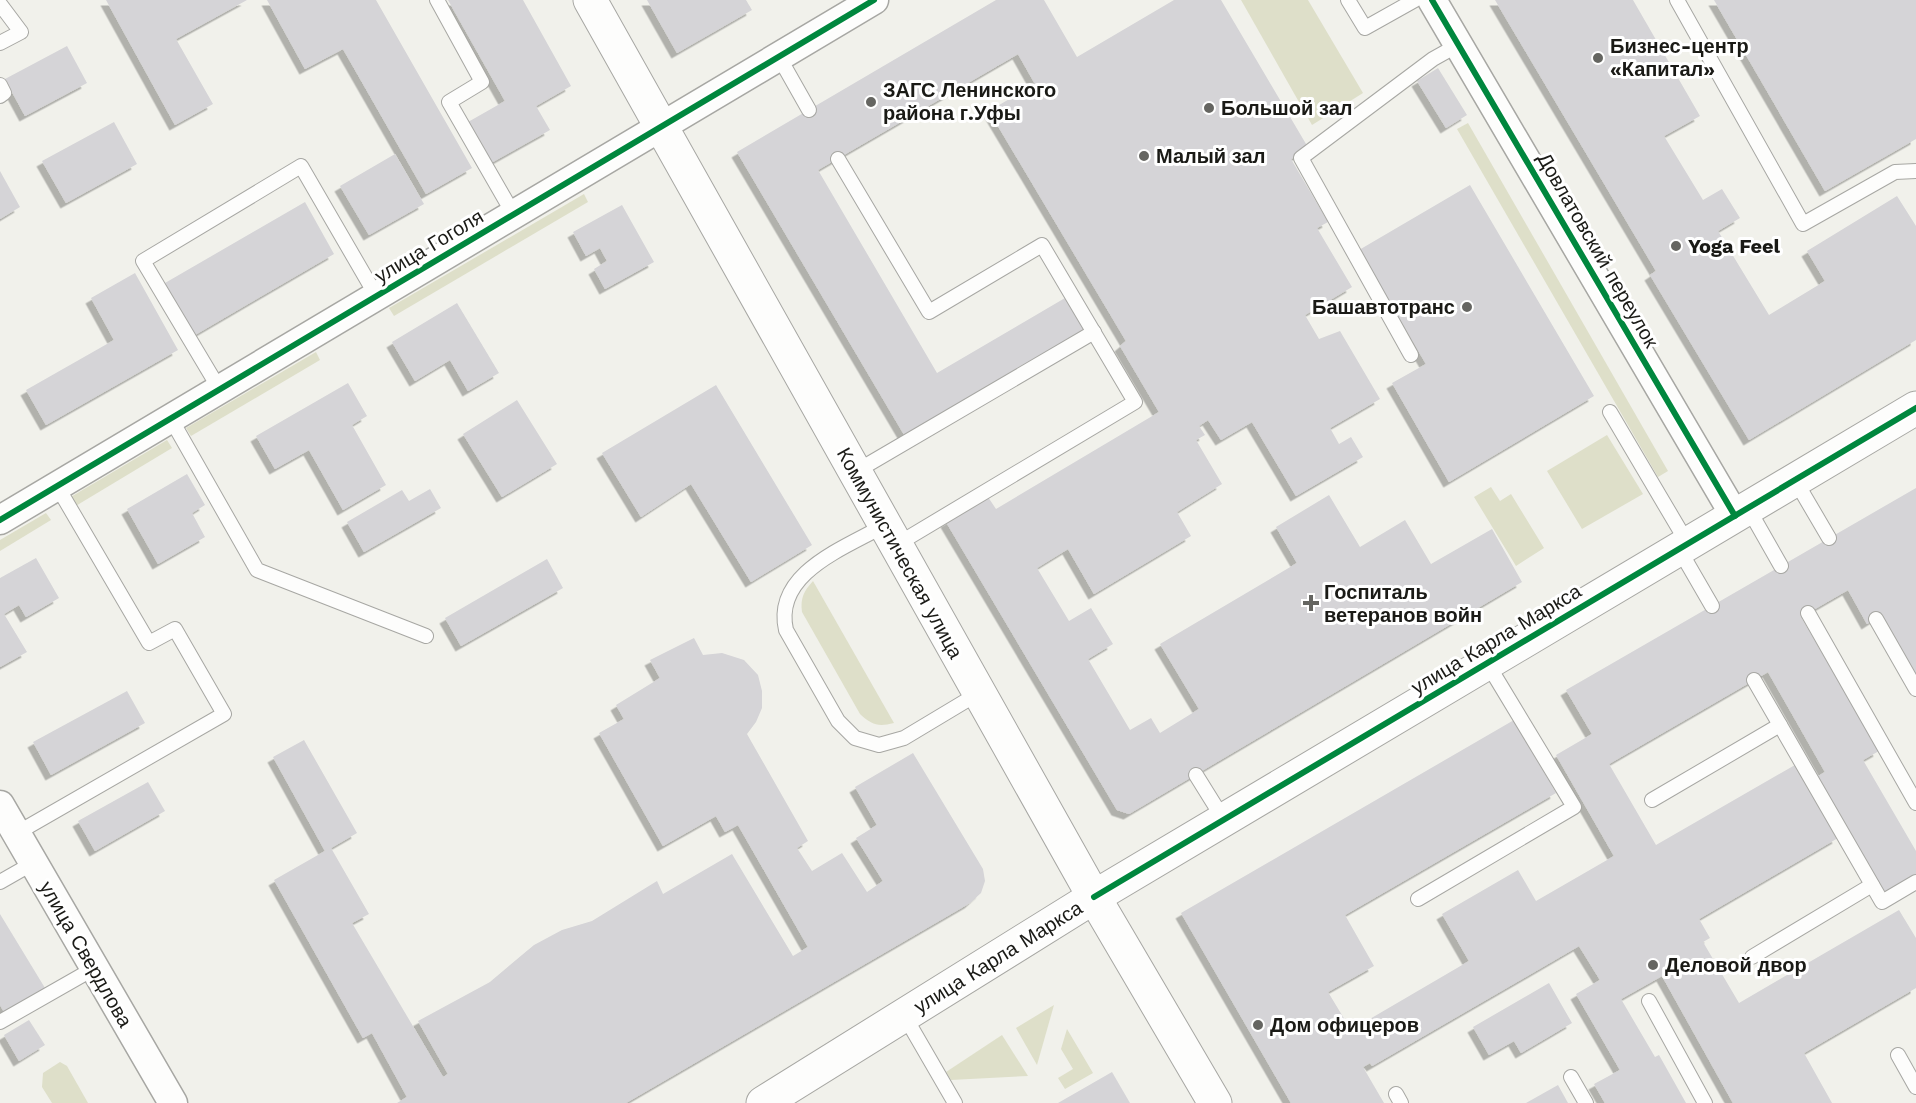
<svg xmlns="http://www.w3.org/2000/svg" width="1916" height="1103" font-family="'Work Sans',sans-serif">
  <style>
    .green { fill: #dedfc9 }
    .building { fill: #d5d4d7; filter: url(#shadow) }
    .lines { fill: none; stroke-linecap: round; stroke-linejoin: round }
    .service-casing { stroke: #a7a7a3; stroke-width: 16 }
    .minor-casing { stroke: #a7a7a3; stroke-width: 31 }
    .tertiary-casing { stroke: #a7a7a3; stroke-width: 35 }
    .secondary-casing { stroke: #a7a7a3; stroke-width: 35 }
    .service { stroke: #fdfdfc; stroke-width: 14 }
    .minor { stroke: #fdfdfc; stroke-width: 28 }
    .tertiary { stroke: #fdfdfc; stroke-width: 33 }
    .secondary { stroke: #fdfdfc; stroke-width: 33 }
    .cycleway-casing { stroke: #fff; stroke-width: 10 }
    .cycleway { stroke: #00873e; stroke-width: 6 }
    .poi-dot { fill: #656561; stroke: #fff; stroke-width: 2 }
    .labels { text-anchor: middle; stroke-width: 6; stroke-linejoin: round; paint-order: stroke }
    .poi-label { font-size: 20px; font-weight: bold; fill: #1a1a16; stroke: #fff; text-anchor: start }
    .street-label { font-size: 20px; fill: #1a1a16; stroke: #fff }
  </style>
  <defs>
    <filter id="shadow"><feDropShadow dx="-5.5" dy="5.5" stdDeviation="0" flood-color="#0004"/></filter>
  </defs>
  <rect width="100%" height="100%" fill="#f1f1eb"/>
  <g class="green">
    <path d="M1241,0H1308L1363,93L1312,125Z"/>
    <path d="M1468,123L1668,471L1658,477L1457,129Z"/>
    <path d="M584,194L588,202L394,316L389,308Z"/>
    <path d="M316,352L320,360L191,436L186,428Z"/>
    <path d="M1607,435L1643,494L1582,529L1547,471Z"/>
    <path d="M167,440L172,448L74,507L69,498Z"/>
    <path d="M1491,487L1500,501L1511,494L1544,548L1516,566L1474,497Z"/>
    <path d="M46,513L51,520L0,551V540Z"/>
    <path d="M813,581L894,723C878,727 872,725 860,714L802,612C800,598 804,591 813,581Z"/>
    <path d="M1054,1005L1037,1065L1016,1028Z"/>
    <path d="M1067,1029L1093,1073L1065,1089L1058,1078L1073,1069L1061,1049Z"/>
    <path d="M1002,1035L1028,1076L951,1080L946,1072Z"/>
    <path d="M60,1062L67,1066L88,1103H52L42,1087L43,1073Z"/>
  </g>
  <g class="building">
    <path d="M106,0H247L176,39L213,104L175,125Z"/>
    <path d="M267,0H376L472,168L426,194L343,49L305,69Z"/>
    <path d="M448,0H523L571,86L536,106L550,130L491,163L468,122L505,101Z"/>
    <path d="M647,0H746L752,10L677,53Z"/>
    <path d="M996,0H1044L1077,57L1174,0H1221L1309,149L1291,159L1328,222L1317,228L1352,287L1305,315L1319,339L1340,331L1380,399L1330,428L1339,444L1351,437L1363,457L1296,496L1252,422L1221,440L1208,420L1199,426L1205,435L1196,440L1222,484L1177,512L1191,536L1094,594L1068,549L1037,568L1069,621L1091,608L1113,644L1088,659L1130,730L1151,718L1160,733L1199,709L1160,644L1297,563L1276,527L1329,495L1360,547L1405,520L1431,564L1492,529L1522,582L1129,814L1117,810L946,522L988,497L996,509L1159,412L1120,346L1126,341L989,111L1035,84L1018,54L818,170L937,373L1065,298L1086,332L906,438L737,152Z"/>
    <path d="M1495,0H1633L1700,116L1664,136L1703,200L1722,189L1740,218L1718,231L1769,315L1825,281L1807,251L1897,196L1916,226V340L1749,440L1650,275L1656,271Z"/>
    <path d="M1714,0H1916V139L1825,191Z"/>
    <path d="M67,46L87,83L25,116L5,79Z"/>
    <path d="M1438,68L1467,115L1446,128L1417,81Z"/>
    <path d="M114,122L137,164L66,203L42,161Z"/>
    <path d="M395,154L424,204L369,235L340,186Z"/>
    <path d="M0,171L20,207L0,219Z"/>
    <path d="M1470,185L1594,396L1449,482L1392,383L1426,364L1359,250Z"/>
    <path d="M305,202L334,254L195,335L165,283Z"/>
    <path d="M622,205L654,262L605,289L594,269L607,261L600,248L586,256L573,232Z"/>
    <path d="M135,273L178,350L46,425L26,390L114,340L91,298Z"/>
    <path d="M457,303L499,373L468,391L450,360L415,381L392,342Z"/>
    <path d="M348,383L367,416L352,425L386,485L343,510L309,450L275,469L256,436Z"/>
    <path d="M716,385L812,545L751,582L691,484L641,517L602,453Z"/>
    <path d="M517,400L557,464L502,497L463,434Z"/>
    <path d="M187,474L205,505L192,513L205,537L158,564L127,509Z"/>
    <path d="M1916,488V675L1881,615L1867,624L1848,590L1801,617L1879,751L1863,760L1916,851V874L1882,893L1815,778L1825,772L1768,672L1609,764L1656,845L1795,765L1838,838L1699,919L1710,938L1703,942L1739,1003L1899,910L1916,938V988L1804,1053L1832,1103H1733L1662,976L1621,999L1655,1057L1659,1055L1686,1103H1605L1594,1084L1620,1070L1576,994L1600,980L1579,946L1372,1066L1370,1063L1363,1067L1384,1103H1291L1181,913L1514,720L1556,793L1345,915L1374,966L1328,992L1351,1030L1469,961L1442,914L1518,870L1536,901L1614,856L1556,755L1592,734L1566,690Z"/>
    <path d="M430,489L441,508L364,552L347,522L402,490L409,501Z"/>
    <path d="M36,558L59,598L26,617L19,605L4,614L27,652L0,667V578Z"/>
    <path d="M547,559L563,588L461,646L445,618Z"/>
    <path d="M694,638L703,655L722,653L744,660L758,675L762,691V708L756,722L747,734L808,841L797,848L812,871L842,853L867,892L883,881L856,838L877,825L855,787L913,753L983,869L985,881L981,893L970,903L626,1103H397L407,1097L372,1033L363,1038L274,880L325,851L273,757L304,740L357,833L331,848L369,914L352,923L443,1077L448,1074L418,1021L490,982L534,945L562,930L592,921L657,881L663,894L732,854L793,956L808,947L738,825L725,832L716,816L663,846L599,733L624,719L616,705L660,678L650,660Z"/>
    <path d="M127,691L145,723L51,775L33,742Z"/>
    <path d="M148,782L165,811L95,851L78,821Z"/>
    <path d="M0,914L45,988L4,1012L0,1005Z"/>
    <path d="M1549,983L1572,1023L1521,1053L1514,1041L1489,1055L1473,1027Z"/>
    <path d="M29,1020L45,1045L19,1061L4,1035Z"/>
    <path d="M1112,1072L1130,1103H1058Z"/>
    <path d="M1558,1085L1568,1103H1526Z"/>
  </g>
  <g class="lines">
    <defs>
      <g id="service">
        <path d="M437,0L482,82L449,102L514,215"/>
        <path d="M1348,0L1365,28L1415,0"/>
        <path d="M1677,0L1803,224L1895,172L1916,171"/>
        <path d="M0,4L21,32L0,43"/>
        <path d="M779,57L809,110"/>
        <path d="M0,85L4,93L0,96"/>
        <path d="M838,159L929,312L1042,245L1135,402L896,545"/>
        <path d="M1411,355L1301,158L1433,59L1458,45"/>
        <path d="M220,390L143,261L301,166L377,297"/>
        <path d="M1610,412L1688,544"/>
        <path d="M171,419L257,570L426,636"/>
        <path d="M855,472L1094,332"/>
        <path d="M1795,480L1829,538"/>
        <path d="M1748,508L1781,566"/>
        <path d="M885,525C845,548 773,573 786,630L838,721L855,738L879,745L904,738L979,693"/>
        <path d="M1679,549L1712,606"/>
        <path d="M1808,613L1916,803"/>
        <path d="M1876,619L1916,689"/>
        <path d="M1754,680L1882,902L1916,882"/>
        <path d="M1196,775L1224,820"/>
        <path d="M1652,800L1780,725"/>
        <path d="M17,833L224,714L175,629L149,643L57,486"/>
        <path d="M0,882L35,862"/>
        <path d="M1418,899L1574,807L1487,663"/>
        <path d="M1752,957L1872,885"/>
        <path d="M1649,1001L1705,1103"/>
        <path d="M904,1015L955,1103"/>
        <path d="M0,1022L93,969"/>
        <path d="M1898,1055L1916,1087"/>
        <path d="M1571,1077L1586,1103"/>
        <path d="M1396,1094L1401,1103"/>
      </g>
      <g id="minor">
        <path d="M1432,0L1735,516"/>
        <path d="M0,520L874,0"/>
        <path d="M0,805L173,1103"/>
      </g>
      <path id="tertiary" d="M1094,897L1916,408"/>
      <g id="secondary">
        <path d="M590,0L1094,897L1215,1103"/>
        <path d="M763,1103L1094,897"/>
      </g>
    </defs>
    <use href="#service" class="service-casing"/>
    <use href="#minor" class="minor-casing"/>
    <use href="#tertiary" class="tertiary-casing"/>
    <use href="#secondary" class="secondary-casing"/>
    <use href="#service" class="service"/>
    <use href="#minor" class="minor"/>
    <use href="#tertiary" class="tertiary"/>
    <use href="#secondary" class="secondary"/>
    <defs>
      <g id="cycleway">
        <path d="M1432,0L1735,516"/>
        <path d="M0,520L874,0"/>
        <path d="M1094,897L1916,408"/>
      </g>
    </defs>
    <use href="#cycleway" class="cycleway-casing"/>
    <use href="#cycleway" class="cycleway"/>
  </g>
  <g class="poi-dot">
    <circle cx="1598" cy="58" r="6"/>
    <circle cx="871" cy="102" r="6"/>
    <circle cx="1209" cy="108" r="6"/>
    <circle cx="1144" cy="156" r="6"/>
    <circle cx="1676" cy="246" r="6"/>
    <circle cx="1467" cy="307" r="6"/>
    <path d="M1308 594h6v6h6v6h-6v6h-6v-6h-6v-6h6z"/>
    <circle cx="1653" cy="965" r="6"/>
    <circle cx="1258" cy="1025" r="6"/>
  </g>
  <g class="labels">
    <g class="poi-label">
      <text x="1610" y="53">Бизнес-центр<tspan x="1610" dy="23">«Капитал»</tspan></text>
      <text x="883" y="97">ЗАГС Ленинского<tspan x="883" dy="23">района г.Уфы</tspan></text>
      <text x="1221" y="115">Большой зал</text>
      <text x="1156" y="163">Малый зал</text>
      <text x="1688" y="253">Yoga Feel</text>
      <text x="1455" y="314" text-anchor="end">Башавтотранс</text>
      <text x="1324" y="599">Госпиталь<tspan x="1324" dy="23">ветеранов войн</tspan></text>
      <text x="1665" y="972">Деловой двор</text>
      <text x="1270" y="1032">Дом офицеров</text>
    </g>
    <g class="street-label">
      <text transform="translate(429 246) rotate(-31)" y="7">улица Гоголя</text>
      <text transform="translate(1598 250) rotate(60)" y="7">Довлатовский переулок</text>
      <text transform="translate(900 553) rotate(61)" y="7">Коммунистическая улица</text>
      <text transform="translate(1496 639) rotate(-31)" y="7">улица Карла Маркса</text>
      <text transform="translate(86 954) rotate(60)" y="7">улица Свердлова</text>
      <text transform="translate(998 957) rotate(-32)" y="7">улица Карла Маркса</text>
    </g>
  </g>
</svg>
